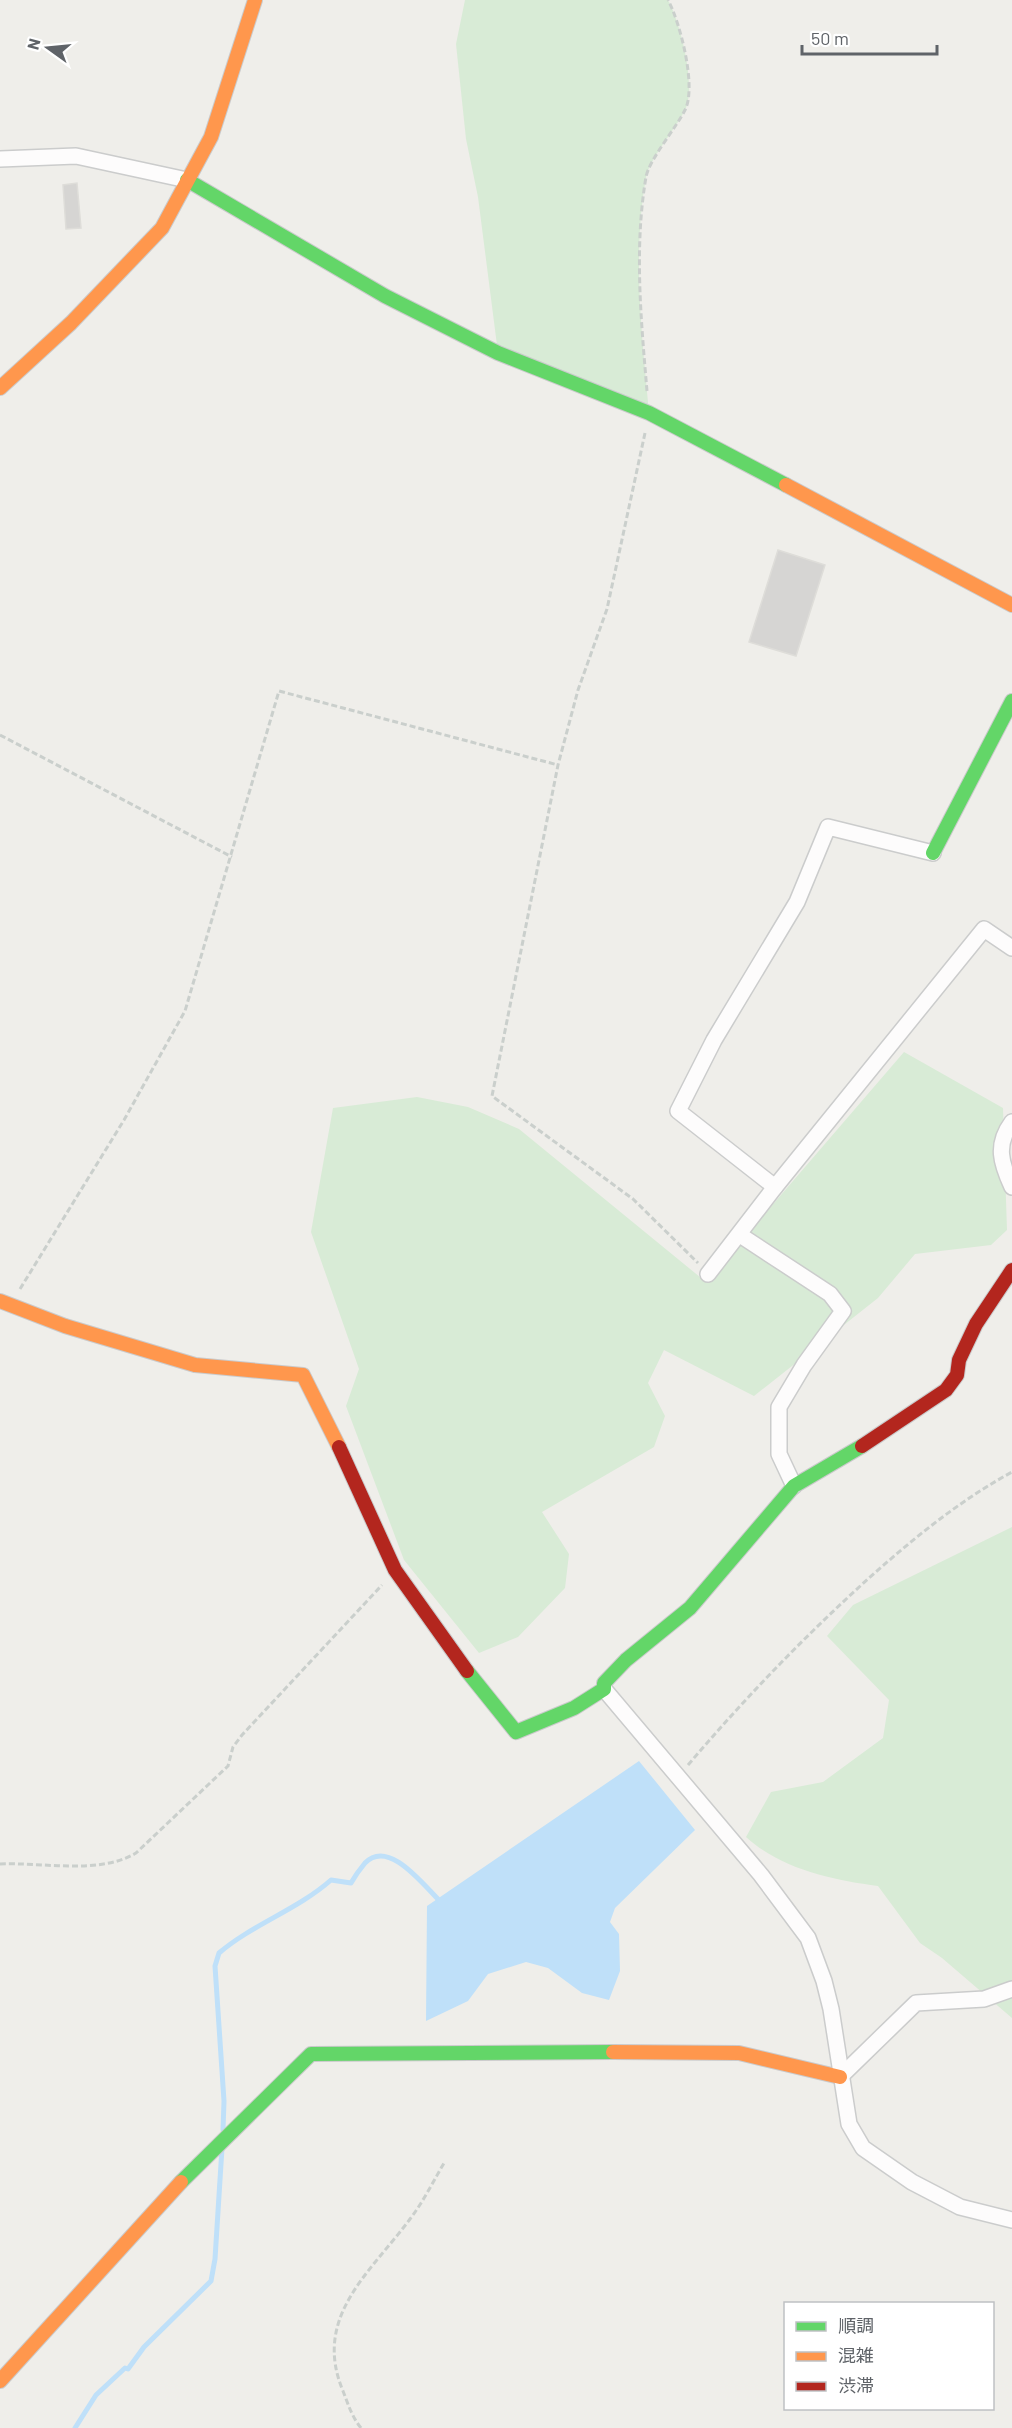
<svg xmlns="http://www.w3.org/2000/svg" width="1012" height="2428" font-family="Barlow,'Noto Sans JP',sans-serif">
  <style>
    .green { fill: #d8ebd6 }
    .water { fill: #bfe0f9 }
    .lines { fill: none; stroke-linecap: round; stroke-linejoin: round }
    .stream { stroke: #bfe0f9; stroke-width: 5 }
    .building { fill: #d6d5d3; stroke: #deddd9; stroke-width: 1.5 }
    .street-casing { stroke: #cbcccc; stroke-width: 18 }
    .fast-casing { stroke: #cacacb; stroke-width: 16 }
    .slow-casing { stroke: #cacacb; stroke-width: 16 }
    .jam-casing { stroke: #cacacb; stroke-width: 16 }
    .path { stroke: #cacfcc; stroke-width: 3; stroke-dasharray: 6 3; stroke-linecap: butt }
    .street { stroke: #fdfcfc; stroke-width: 15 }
    .fast { stroke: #63d668; stroke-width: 14 }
    .slow { stroke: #ff974d; stroke-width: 14 }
    .jam { stroke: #b3261e; stroke-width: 14 }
  </style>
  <rect width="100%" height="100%" fill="#efeeea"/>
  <g class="green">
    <path d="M465,0H668C680,22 697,87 685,110C676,128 649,160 646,177C632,255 642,335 649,413L498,353L478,197L466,139L456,44Z"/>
    <path d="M904,1052L1003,1108L1007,1230L991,1245L915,1254L878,1298L754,1396L664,1350L648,1383L665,1416L654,1447L542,1512L569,1554L565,1588L518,1637L479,1653L404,1560L346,1406L359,1369L311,1232L333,1108L417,1097L468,1107L519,1129L706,1282Z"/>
    <path d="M1012,1527V2018L942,1958L920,1943L878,1886C832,1880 781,1869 746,1837L771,1792L823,1782L883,1738L889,1700L827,1636L853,1605Z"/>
  </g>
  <path class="water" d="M639,1761L695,1830L615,1908L610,1922L619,1934L620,1971L609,2000L582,1993L548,1968L526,1962L488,1974L468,2001L426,2021L427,1906Z"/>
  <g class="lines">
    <g class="stream">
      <path d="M223,2130L224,2101L215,1966L219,1953C253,1924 297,1910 331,1880L351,1883C355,1876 360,1869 365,1863C389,1838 424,1886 441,1902"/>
      <path d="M75,2428L96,2395L125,2368L128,2369L144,2347L211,2281L215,2259L222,2148"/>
    </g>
  </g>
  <g class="building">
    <path d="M77,183L81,228L66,229L63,185Z"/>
    <path d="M778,550L825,565L796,656L749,642Z"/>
  </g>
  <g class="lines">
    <defs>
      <g id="street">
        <path d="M0,159L76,156L187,180"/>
        <path d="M1012,1122C995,1145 1001,1163 1012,1187"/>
        <path d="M775,1187L678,1111L714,1040L797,902L828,827L933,853"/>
        <path d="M740,1235L830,1294L843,1311L804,1365L779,1407V1454L794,1486"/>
        <path d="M708,1274L775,1187L984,929L1012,948"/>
        <path d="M604,1689L761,1875L808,1938L824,1981L831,2009L849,2124L863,2148L912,2182L960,2207L1012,2220"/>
        <path d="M840,2077L916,2003L984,1999L1012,1989"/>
      </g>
      <g id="fast">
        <path d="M187,180L385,296L498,353L649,413L786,485"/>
        <path d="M933,853L1012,701"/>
        <path d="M467,1671L516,1732L574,1708L604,1689V1683L626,1660L690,1608L794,1486L862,1446"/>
        <path d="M181,2182L311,2054L613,2052"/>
      </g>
      <g id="slow">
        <path d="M0,388L71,323L162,228L211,137L255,0"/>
        <path d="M786,485L1012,605"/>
        <path d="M0,1301L65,1326L195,1365L303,1375L339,1447"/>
        <path d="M613,2052L739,2053L840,2077"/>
        <path d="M0,2381L181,2182"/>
      </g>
      <g id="jam">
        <path d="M862,1446L946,1390L957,1375L959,1360L976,1324L1012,1270"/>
        <path d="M339,1447L395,1570L467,1671"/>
      </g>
    </defs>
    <use href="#street" class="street-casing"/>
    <use href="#fast" class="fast-casing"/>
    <use href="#slow" class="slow-casing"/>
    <use href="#jam" class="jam-casing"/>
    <g class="path">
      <path d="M647,391C641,320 634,247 646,177C649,160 676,128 685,110C697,87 680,22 668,0"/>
      <path d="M645,433L607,609L578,690L558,765L492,1096L633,1199L698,1263"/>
      <path d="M0,735L232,857"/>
      <path d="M20,1289L124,1120L185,1011L279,691L558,765"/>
      <path d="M688,1765C745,1698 804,1637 869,1578C914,1538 959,1501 1012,1472"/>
      <path d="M0,1864C42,1862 100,1875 136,1853L228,1766L233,1747L242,1735L382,1585"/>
      <path d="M361,2428C352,2417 348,2404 343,2391C312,2317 370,2273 410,2219C423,2202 433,2182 444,2163"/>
    </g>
    <use href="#street" class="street"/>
    <use href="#fast" class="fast"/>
    <use href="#slow" class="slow"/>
    <use href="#jam" class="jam"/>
  </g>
  <rect x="784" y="2302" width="210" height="108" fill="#ffffff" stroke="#bfc1c3" stroke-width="1.5"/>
  <rect x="796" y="2322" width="30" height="9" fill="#63d668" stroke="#bfc1c3" stroke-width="1.5"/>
  <text x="838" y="2332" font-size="18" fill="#5f6368">順調</text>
  <rect x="796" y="2352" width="30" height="9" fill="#ff974d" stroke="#bfc1c3" stroke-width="1.5"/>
  <text x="838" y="2362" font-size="18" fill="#5f6368">混雑</text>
  <rect x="796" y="2382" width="30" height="9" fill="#b3261e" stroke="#bfc1c3" stroke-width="1.5"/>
  <text x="838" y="2392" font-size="18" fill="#5f6368">渋滞</text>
  <g transform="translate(48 48) rotate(285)" stroke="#ffffff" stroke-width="4.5" paint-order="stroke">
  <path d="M0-4.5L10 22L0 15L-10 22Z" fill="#5f6368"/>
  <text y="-9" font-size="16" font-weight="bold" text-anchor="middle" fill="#5f6368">N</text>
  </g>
  <path d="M802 45v9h135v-9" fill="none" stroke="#5f6368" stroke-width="3"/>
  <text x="811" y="45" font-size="18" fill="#5f6368" stroke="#ffffff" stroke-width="4.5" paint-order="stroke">50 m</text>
</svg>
